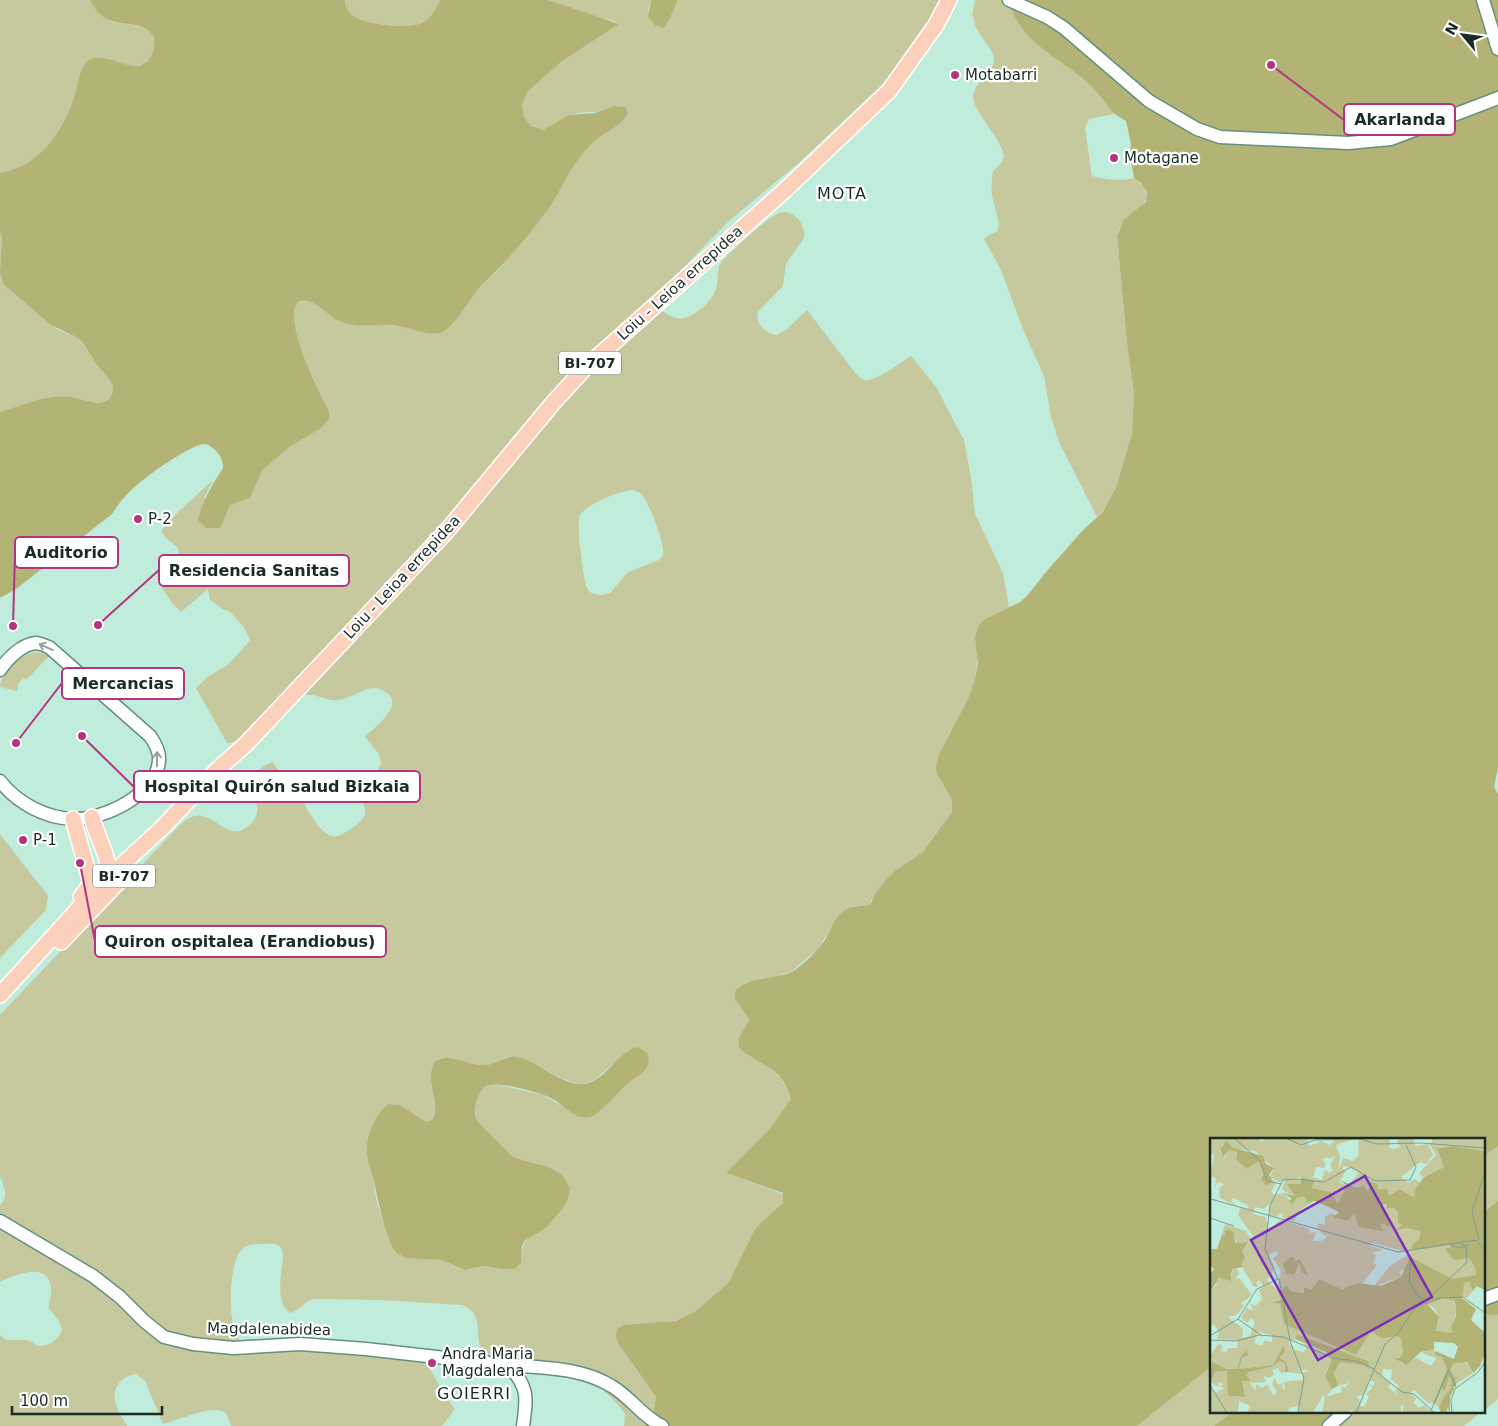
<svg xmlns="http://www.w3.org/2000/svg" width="1498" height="1426" font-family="'DejaVu Sans',sans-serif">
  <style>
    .green { fill: #c6c89e; fill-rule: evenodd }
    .forest { fill: #b2b374 }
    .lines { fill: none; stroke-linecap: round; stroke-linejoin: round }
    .minor-casing { stroke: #658f7f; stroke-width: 15 }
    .major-casing { stroke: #fff; stroke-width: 18 }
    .minor { stroke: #fff; stroke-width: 12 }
    .major { stroke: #fbd1bb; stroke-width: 15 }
    .oneway { stroke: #98a09c }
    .poi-dot { fill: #b5347f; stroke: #fff; stroke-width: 2 }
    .labels { text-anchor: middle; stroke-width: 4.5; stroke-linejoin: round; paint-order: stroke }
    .shield { fill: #fff; stroke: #5e6b66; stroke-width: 1 }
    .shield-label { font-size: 14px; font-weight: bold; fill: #192b24 }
    .poi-label { font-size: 15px; fill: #192b24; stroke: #fff; text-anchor: start }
    .street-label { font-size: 15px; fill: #192b24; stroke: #fff }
    .neighbourhood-label { font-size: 16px; letter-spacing: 1px; fill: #192b24; stroke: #fff }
    .inset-road { fill: none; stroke: #7d9f92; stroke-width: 1 }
    .view { fill: #7b2cbf; fill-opacity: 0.15; stroke: #7b2cbf; stroke-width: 2.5 }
    .inset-edge { fill: none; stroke: #192b24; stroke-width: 2.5 }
    .leader { fill: none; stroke: #b5347f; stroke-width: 2 }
    .callout-dot { fill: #b5347f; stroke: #fff; stroke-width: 2 }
    .callout { fill: #fff; stroke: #b5347f; stroke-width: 2 }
    .callout-label { font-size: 16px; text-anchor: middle; font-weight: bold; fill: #192b24 }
  </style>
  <rect width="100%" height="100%" fill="#c0eddb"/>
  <g class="green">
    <path d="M0,0H90C107,31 123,18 149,30C159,39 154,56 144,64L131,66L109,60C99,69 80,86 74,97C71,103 69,111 66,118C53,147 31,167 0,173Z"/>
    <path d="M345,0H440C436,8 432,17 424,22C410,30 362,25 351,14C347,10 345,5 345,0Z"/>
    <path d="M540,0H651L648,11L667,24L678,0H940L929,21L889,78L802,160L729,221L667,284L660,294L661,310C678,322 687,321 703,307C708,302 713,298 715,291C720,281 715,271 722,261C733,250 769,215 782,212C789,211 795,216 799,220C803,226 805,232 804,238L786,264L783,286L758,312C755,324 766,334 777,335L787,329L807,310L853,370C856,374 860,379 865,380C876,382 901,362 911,356L936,387L964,440L971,477L975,514L1003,573L1009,607L985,619L978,656L975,679L968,699L940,752V780L952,800V812L922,853L871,900L870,905L852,907L837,918L818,949L792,971L773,978L744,983L735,999L749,1019L747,1025L741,1033L747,1055C771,1067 781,1073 791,1099L771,1127L726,1173L783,1194V1203L750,1240L736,1271L729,1282L696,1311L680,1320L656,1323L616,1336L622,1349L656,1397L653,1414L646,1426H624L625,1414C610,1390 570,1363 542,1360C537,1359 532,1361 527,1361C518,1361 505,1360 497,1358C462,1348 493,1317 462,1305L382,1300L315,1299C304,1300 300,1311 290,1313C274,1302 282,1272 283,1256L282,1249C278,1243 272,1243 265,1244C258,1244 247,1244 242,1249C228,1262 226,1332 242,1343L392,1344C436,1360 430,1377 455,1409L442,1426H231C229,1421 228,1415 224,1412C213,1404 175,1421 163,1424L145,1381L136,1374C130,1375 125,1377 121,1381C107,1395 119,1412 127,1426H0V1335L6,1340C12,1341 19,1339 26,1340C31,1341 36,1346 41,1346C51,1346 60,1337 62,1329L59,1321L49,1309C48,1302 52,1296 51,1289C48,1260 16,1275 0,1282V1205C9,1198 4,1186 0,1176V1015L176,829C182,824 187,817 195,816C215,812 228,843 248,826C252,823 256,818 257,813C259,807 254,801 252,795C248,781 259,766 272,762C276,766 278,770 281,774C285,779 290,783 294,788C303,800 318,833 332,836C338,838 344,833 349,830C355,826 363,821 365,814C367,805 358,798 358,789L378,770L381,764L379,754L365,737C374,728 402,707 389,695C385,690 378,688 372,688C360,690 351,698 339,700C326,702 314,691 301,696C281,704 259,725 242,739L236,742L227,743L196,688L209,676L229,664L250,640L244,627L229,611L224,610L210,600L208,589L181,612L172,603L160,584L180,563L178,548L165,537L161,531L179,511L213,480L204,498L222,525L230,504L250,498L262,471L289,447L303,438L329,411C318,390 284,324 297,303L305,300L382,325L403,327L433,333L449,327L472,295L496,272L549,207L568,173L580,157L594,142L618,125L627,116L628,114C609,112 590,110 571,115C561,118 551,130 541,130C535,129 529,125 525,120C521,114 521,105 524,98C534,75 597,40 619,24L612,20L603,19ZM632,490C636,491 639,492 642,495C650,504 665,544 663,555L659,560L628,572L610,593L602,595L593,594C589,592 587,589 586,585C583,575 576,522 580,515C587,504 619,491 632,490ZM628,1051V1083L599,1112L575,1114L543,1095L504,1086L490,1084C475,1090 471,1111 479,1123L512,1156L522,1160L546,1166V1228C529,1237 522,1237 522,1258L491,1267L484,1266L470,1269L459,1268L441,1260L401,1256L393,1249L377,1203L367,1145L380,1113L389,1104L400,1105L426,1122L432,1120L435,1110L431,1071L432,1066L438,1059L447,1058L483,1066L492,1064L506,1057L524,1059L563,1079L581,1085L593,1081Z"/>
    <path d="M975,0H1498L1320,228L1115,114L1089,119L1085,128L1092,176C1106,179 1120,182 1134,178L1145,188L1147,197C1140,215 1122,211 1117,236L1127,343L1134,394L1133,425L1130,443L1116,488L1108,505L1097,517L1059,442L1051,417L1044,376L1025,334L1001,270L984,239L989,235L998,231C1000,217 994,208 992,195C991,187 992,178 993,171C998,167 1003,162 1004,156C1004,144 978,116 974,102C968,84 996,75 994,58C991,43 973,33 974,17L972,15Z"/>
    <path d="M0,231L2,238L0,273L9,290L58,330L74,336L82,341L97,365L110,380L113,386V392L109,399L101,403L95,404L71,397H52L40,399L0,412Z"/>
    <path d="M35,652L50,655L26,680L24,678L19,682L17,691L0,687C0,673 21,654 35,652Z"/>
    <path d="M0,834L48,896L46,910L0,958Z"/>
    <path d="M1498,1147V1201L1484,1212V1155Z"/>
    <path d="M1484,1313L1490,1315H1498V1399L1484,1410Z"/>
    <path d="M1212,1366V1412H1232L1214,1426H1137Z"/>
    <path d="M1340,1412H1481L1464,1426H1322Z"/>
  </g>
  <g class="forest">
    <path d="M90,0H345C345,5 347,10 351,14C362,25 410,30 424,22C432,17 436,8 440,0H548L619,24L561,62L528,91L522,105L524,117L531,126L543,130L569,115L595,113L615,106L626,107L628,114C621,125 610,130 599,138C592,143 586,150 581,156C567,172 561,191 549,208C528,237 505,263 479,288C468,300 455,328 440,333C428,336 414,329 403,327C382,322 359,330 339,321C327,315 310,293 297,303C284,324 318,390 329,411V419L321,428L289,447L262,471L250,498L230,505L222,525L219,528H206L198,520C204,498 211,487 223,468C223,461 221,456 216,451C213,448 210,445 206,444C194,442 148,475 137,485C127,493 119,503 112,514L16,589L0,598V412L40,399L52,397H71L95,403H101L109,399L113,392V386L110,380L97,365L82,341L74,336L51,325L4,285L0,273L2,238L0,231V173C42,165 63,132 75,94C78,84 79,73 85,64C100,44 134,80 149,59C154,53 155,45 154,37C145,19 117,28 102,16C97,12 93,6 90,0Z"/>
    <path d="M651,0H678L670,18L664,28L655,25L648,17Z"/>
    <path d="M1009,0H1498V768L1494,787L1498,794V1147L1484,1155V1140H1212V1366L1137,1426H646L653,1414L656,1397L618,1343L616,1336L617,1329L625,1325L676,1321L696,1311L729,1282L754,1231L762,1222L783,1203V1193L726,1173L771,1127L791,1099C786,1084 780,1073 765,1065C756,1059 746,1056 739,1047C736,1035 746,1030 749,1019L735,999V992C746,975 778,981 795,970C806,962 817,951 825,940C831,929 835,915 847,909C854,906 863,906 870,905L875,894L886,880L895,871L922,853L952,812V800L937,774L936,766L940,752L968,699L975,679L978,663L975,637L979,625L985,619L1020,602L1027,596L1046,572L1084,529L1103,512L1116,488L1132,434L1134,394L1127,343L1117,236L1123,220L1146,202L1147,192L1141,183L1134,178L1130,155L1131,144L1126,121C1122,118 1117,116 1114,113C1105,102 1097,91 1086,81C1057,56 1018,41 1009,0Z"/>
    <path d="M638,1047L647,1053C653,1067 642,1073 632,1080C621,1088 600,1115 590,1117C575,1120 564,1106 553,1099C542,1093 496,1080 486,1086C481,1089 478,1096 476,1102C474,1110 474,1116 479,1123L512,1156L522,1160L546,1166L561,1174L565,1179L570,1189L567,1201L562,1209L546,1228L524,1241L522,1246L521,1263L514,1269H504L484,1266L465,1270L441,1260L406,1258L398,1254L393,1249C384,1228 379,1205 374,1182C372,1171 366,1160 367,1148C367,1134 377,1112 389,1104L400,1105L426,1122L432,1120C442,1103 423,1079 435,1061C450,1052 468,1066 484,1065C499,1065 504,1053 521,1058C540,1063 564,1087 585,1084C605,1081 618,1051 638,1047Z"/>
    <path d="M1498,1201V1315H1490L1484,1313V1212Z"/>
    <path d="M1232,1412H1340L1322,1426H1214Z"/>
  </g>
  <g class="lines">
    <defs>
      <g id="minor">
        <path d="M1009,0L1047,17L1064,28L1149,101L1197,129L1220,137L1348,143L1391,139L1498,98"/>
        <path d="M1483,0L1498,49"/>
        <path d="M0,670C7,659 22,644 36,643C40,643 45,646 49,647L150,736C155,743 160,752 159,761C156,795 103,820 73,819C45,818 17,803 0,781"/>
        <path d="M0,1221L93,1276L120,1297L144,1321L164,1337L193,1344L233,1348L300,1344L366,1349L507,1365C529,1385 527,1398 523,1426"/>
        <path d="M1484,1299L1498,1294"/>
        <path d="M507,1365C543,1368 582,1367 613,1387C631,1398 643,1417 662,1426"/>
        <path d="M1329,1426L1345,1412"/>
      </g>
      <g id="major">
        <path d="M92,817C97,839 112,859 108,882"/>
        <path d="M73,819L90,879V885L81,897"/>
        <path d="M61,942L125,875"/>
        <path d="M0,995L99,886L163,827L217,770L246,744L445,533L553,403L586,367L784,191L889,91L936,25L949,0"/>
      </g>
    </defs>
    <use href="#minor" class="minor-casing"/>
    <use href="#major" class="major-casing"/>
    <use href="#minor" class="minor"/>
    <use href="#major" class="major"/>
  </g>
  <defs><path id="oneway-shaft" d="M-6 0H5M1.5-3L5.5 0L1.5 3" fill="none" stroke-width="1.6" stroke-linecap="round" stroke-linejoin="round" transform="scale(1.25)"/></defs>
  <g class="oneway">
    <use href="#oneway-shaft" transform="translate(46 647) rotate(-156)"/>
    <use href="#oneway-shaft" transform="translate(157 759) rotate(-89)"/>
  </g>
  <g class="poi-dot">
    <circle cx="955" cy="75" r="5"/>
    <circle cx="1114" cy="158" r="5"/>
    <circle cx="138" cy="519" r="5"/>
    <circle cx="23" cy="840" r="5"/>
    <circle cx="432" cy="1363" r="5"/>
  </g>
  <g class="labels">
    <g class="shield">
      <rect x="559" y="351.5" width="62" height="23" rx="4"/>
      <rect x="93" y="864.5" width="62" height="23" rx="4"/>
    </g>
    <g class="shield-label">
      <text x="590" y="368">BI-707</text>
      <text x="124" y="881">BI-707</text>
    </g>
    <g class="poi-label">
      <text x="965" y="80">Motabarri</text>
      <text x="1124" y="163">Motagane</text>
      <text x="148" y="524">P-2</text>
      <text x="33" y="845">P-1</text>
      <text x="442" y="1359">Andra Maria<tspan x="442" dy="17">Magdalena</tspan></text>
    </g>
    <g class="street-label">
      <text transform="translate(680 283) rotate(-42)" y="5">Loiu - Leioa errepidea</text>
      <text transform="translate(402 577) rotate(-47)" y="5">Loiu - Leioa errepidea</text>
      <text transform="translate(269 1329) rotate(1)" y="5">Magdalenabidea</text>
    </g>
    <g class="neighbourhood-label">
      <text x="842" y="199">MOTA</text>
      <text x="474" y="1399">GOIERRI</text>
    </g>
  </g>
  <g transform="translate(1210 1138)">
    <rect width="275" height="275" fill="#c0eddb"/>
    <path d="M0,0H47L52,4L55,0H97L99,8L111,3L120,7L126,0H147L126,7L130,18L128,34L133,20L142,23L148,18L149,0H180L179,10L183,11L191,9L187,5L188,0H203L205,8L218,6L223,17L216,26L210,24L191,39L198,45L205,41L210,45L205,59L188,51L179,58L177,50L168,52L164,42L159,53L154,48H144L141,45L149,34L135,28L132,30L136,33L129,44L137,48L129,65L121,54L101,50L105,43L91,39L84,41L92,43L91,46H77L85,58L74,53L72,50L76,42L69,44L60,39L64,30L45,13L26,11L16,3L9,13L14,20L19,12L27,14L26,20L37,31L49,23L54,32L51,41L56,48L63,43L66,45L61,54L64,57L74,55L83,67L86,60L95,59L97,65L103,64L90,72L84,83L73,80L72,75L66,79L60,77V65L54,71L45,69L43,76L55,79L59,92L70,82L98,90L100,95L106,94L103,103H111L117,99L106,90L109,85L115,87V79L120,75L126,77L123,79L136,83L144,76L149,89L174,94L170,85L181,89L178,75L170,69L174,66L177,71L184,70L188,74V85L192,87L183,93L196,90L210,93V100L202,107V112L228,107H269L275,118V138L258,159L239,161L248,163L244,165L246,175L241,188L242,195L226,194L229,181L225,171L217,166L203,165L196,154L194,131L190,134L191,139L163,149L180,128L201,115L162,105L161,108L173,112L163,114L166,117L163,125L167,127L152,146L132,151L109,141L103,151L94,149V155L81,153L76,147L69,155L71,162L61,163L70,166L75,186L146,217L161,193L172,201L185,198L191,200L193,215L187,221L193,227L206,220L221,228L226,220L212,215L224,209L225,217L232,219L237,232L223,265H218L204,252L200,255L206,260L204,265L208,270L215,267L221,275H193L194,263L193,268L191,267V275H147L140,272L139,275H112L115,259L113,257L103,275H89L88,268L79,270L77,275H37L40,268L29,263L28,274L0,275V249L5,255L14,250L10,249L13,246L8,244L9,249L0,244L6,233L14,232L19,235L18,257L25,263L20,258L35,259L32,243H41L35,236L39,234L62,229L69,223L75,226V234L71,235L68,230L62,232L64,236L60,240L54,238L56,244L39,245L46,252V246L52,250L57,246L64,258L67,253L62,246L64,240L68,247L72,245L73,252L75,249L73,244L93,242L92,235L99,233L92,232L91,236L79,234L76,224L70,220L75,213L74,208L63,227L29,231L32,220L38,217L37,213L30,220L27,231H17L2,224L1,217L8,206L12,207L11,213L17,214L18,210H27L28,202L7,201L9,195L4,186L1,188L0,154L7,146L5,144L12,140L22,143L20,137L26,129L29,135L25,142L29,140L42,157L31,165L34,168L26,177L18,179L33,191L32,200L40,198L45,184L41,180L37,185L31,180L37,170L43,173L40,165L45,168L48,166L52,160L49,152L54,149L49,142L46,145L48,149H44L32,129V123L37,120L32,113L38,104L26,105L24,95L19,91L14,93L15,98L12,97L15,86L36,93L41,101L43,98L28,77L30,70L37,72L39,68L23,60L21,63L27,68L10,60L9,51L14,46L8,44L5,49L6,40L2,38L0,41L4,17L0,14ZM125,18L120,27L123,32L119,35L115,32L112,42L103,39L106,29L114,30L116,25L112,22L116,19L120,21ZM66,113L68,116L63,120L71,133L67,152L57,142L65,131L59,117ZM83,118L85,123L90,121L99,138L92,135L89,125L86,137L76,136L73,126ZM48,194L62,197V204L54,203L52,208L44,205ZM87,196L158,223L160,227L152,224H129L124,235L128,248L139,245L135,250L132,248L131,254L116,259L122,251L115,236L122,221L116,215L93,205L96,210L94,214L84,212L78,204L85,201ZM173,231L182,232L181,241L189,248L185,254L190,259L178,249L181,245L172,239ZM159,242L165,244L163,248L160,246L162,250L156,256L159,258L154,269L149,267L151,263L146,258L154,257ZM223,0H268L275,2V13L243,8L228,9L234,29L213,39L209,35L226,17L220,7ZM255,223L263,235L246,246L240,232L245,224ZM240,237L243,250L229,270L225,266L232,250L235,253L234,248Z" fill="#c6c89e" fill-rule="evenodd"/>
    <path d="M16,3L24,10L53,18L56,26L64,30L59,37L63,43L56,48L51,41L54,34L49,23L37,31L26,21L27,14L19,12L13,19L10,12ZM243,8L275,13V152L266,148L263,153L259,143L254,145L252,160L266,171L261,182L274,194L275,215L270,228L263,235L257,224L244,225L240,232L244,239H249L245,240L246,246L240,259V275L237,269V275H231L229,270L235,257L243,248L239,249L242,245L239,238L235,253L232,250L225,266L223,265L237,232L232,219L225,217V213L244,221L248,209L244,205L224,204V211L211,214L196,227L184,220H189L193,215L191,200L185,198L172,201L161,193L146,217L74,186L70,166L61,164L71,162L69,155L76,147L81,153L94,155V149L102,151L109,141L132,151L148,145L171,148L191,139L200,119L242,141L266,137L265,129L259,120L244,122L235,111L242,109L239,107L202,112V107L210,100V93L196,90L183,93L192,87L188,85V74L184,70L177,71L176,66L170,68L178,75L181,89L170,85L174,94L149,89L144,76L137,83L123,79L129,74L105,63L97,65L95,59L86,60L83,67L79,63L82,61L74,55L85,58L77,46H91V39L105,43L101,50L121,54L128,65L137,48L130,42L146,49L154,48L158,53L161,43L167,46L168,52L177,50L179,58L189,51L204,59L206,50L214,39L234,29L227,10ZM234,160L245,163L246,178L241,188L242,195L226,193L229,179L217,166ZM19,91L24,95L25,105L38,104L32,113L36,120L32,123V129L23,131L20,137L22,143L9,140L0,154V137L4,131L0,127V111H7L12,97H15L14,93ZM80,119H84L85,123L90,121L99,138L92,135L89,125L85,137L76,136L73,126ZM87,196L158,223L160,228L130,224L124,235L128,248L122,251L115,238L122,221L116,214L85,201ZM74,207L75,213L70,220L76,224L79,234H75V226L69,223L62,229L39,234L36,237L41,243H32L35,259L21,258L26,263L18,257L17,233H6L0,244L2,224L17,231H27L30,220L37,212L38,217L32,220L29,231L63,227Z" fill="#b2b374" fill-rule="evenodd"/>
    <path class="inset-road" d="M24,0L49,22L57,43L71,46M76,0L91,7L105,2L151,1L166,6L211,5L275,10M71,46L73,42L86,41L114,44L141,29L165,43L200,42L206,29L196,7M1,61L188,114L266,102L275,113M0,80L24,88M269,102L262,73L275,34M240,107L251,110L259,106M198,114L201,123L199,142L206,156L215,164L257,124L256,108L251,106M69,140L80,203L94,240L88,275M28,181L51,197M0,198L28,181L47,151L68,141L55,111L60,67L71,46M0,202L26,203L49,197L74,199L123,220L146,223L164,231M164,232L192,254L204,256L225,275M239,232L246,249M0,247L17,275M146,275L175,206L187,196L206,169L230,160L253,159L275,175M220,275L239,231M242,275L241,262L245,251L268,234L275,224"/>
    <path class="view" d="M155,38L222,159L108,222L41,102Z"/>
    <rect width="275" height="275" class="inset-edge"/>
  </g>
  <path class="leader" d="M1271 65L1344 120M13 626L15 553M98 625L159 570M16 743L62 683M82 736L134 787M80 863L95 941"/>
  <g class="callout-dot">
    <circle cx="1271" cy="65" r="5"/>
    <circle cx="13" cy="626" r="5"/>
    <circle cx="98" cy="625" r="5"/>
    <circle cx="16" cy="743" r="5"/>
    <circle cx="82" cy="736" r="5"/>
    <circle cx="80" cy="863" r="5"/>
  </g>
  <g class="callout">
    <rect x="1344" y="104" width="111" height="31" rx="5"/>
    <rect x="15" y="537" width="103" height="31" rx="5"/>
    <rect x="159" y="555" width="190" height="31" rx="5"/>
    <rect x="62" y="668" width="122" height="31" rx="5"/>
    <rect x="134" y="771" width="286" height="31" rx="5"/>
    <rect x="95" y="926" width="291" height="31" rx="5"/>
  </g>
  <g class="callout-label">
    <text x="1400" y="125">Akarlanda</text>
    <text x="66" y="558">Auditorio</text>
    <text x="254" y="576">Residencia Sanitas</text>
    <text x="123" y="689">Mercancias</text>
    <text x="277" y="792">Hospital Quirón salud Bizkaia</text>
    <text x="240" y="947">Quiron ospitalea (Erandiobus)</text>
  </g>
  <g transform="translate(1463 35) rotate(299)" stroke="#ffffff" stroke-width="4" paint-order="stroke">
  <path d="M0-4L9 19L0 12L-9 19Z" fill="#192b24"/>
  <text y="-8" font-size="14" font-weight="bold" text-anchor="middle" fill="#192b24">N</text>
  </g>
  <path d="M12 1406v8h150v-8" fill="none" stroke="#192b24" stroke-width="2.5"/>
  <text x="20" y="1406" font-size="15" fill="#192b24" stroke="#ffffff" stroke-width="4" paint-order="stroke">100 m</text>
</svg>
